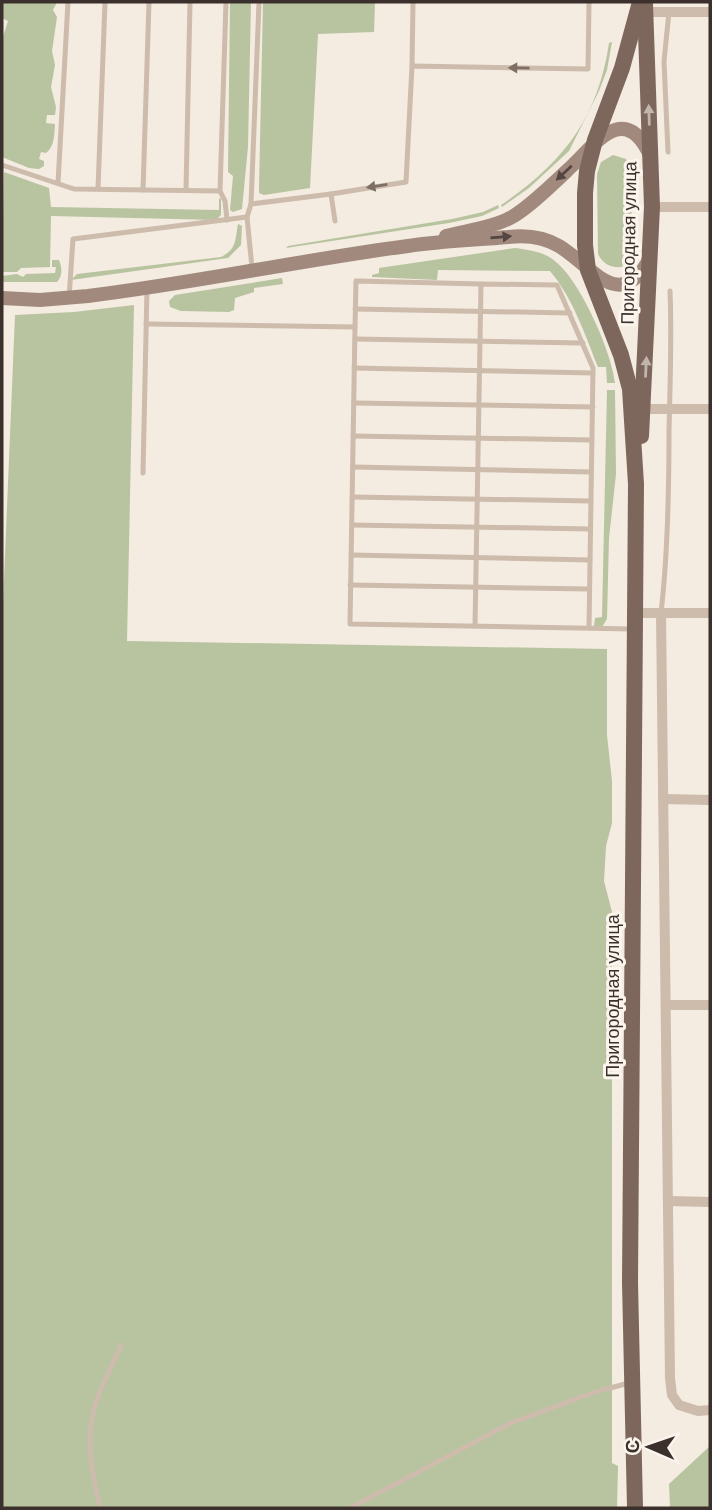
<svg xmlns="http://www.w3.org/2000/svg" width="712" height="1510" font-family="Arial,sans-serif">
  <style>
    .green { fill: #b8c4a0 }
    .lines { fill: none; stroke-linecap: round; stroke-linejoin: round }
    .lane { stroke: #cdbbac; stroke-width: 5 }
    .street { stroke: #cdbbac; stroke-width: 10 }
    .secondary { stroke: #a18a7d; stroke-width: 14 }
    .primary { stroke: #7d675c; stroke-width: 16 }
    .oneway { fill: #7d6f65 }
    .oneway2 { fill: #c2b5ac }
    .oneway3 { fill: #544640 }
    .labels { text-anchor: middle; stroke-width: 6; stroke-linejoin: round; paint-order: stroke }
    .street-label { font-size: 18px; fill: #3b302b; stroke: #fbf5ee }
  </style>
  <rect width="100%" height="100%" fill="#f4ebe1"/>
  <g class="green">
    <path d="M2,2H57L53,10L57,17L52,51L55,65L51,87L56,107L55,115H47L46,123L55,124C54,135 55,146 46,153L41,152L39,159L44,161V166L39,169L29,168L2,157V40L8,21L2,18Z"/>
    <path d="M230,2H251L248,147L242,209L233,212L230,210L233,176L228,172Z"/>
    <path d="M263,2H375L374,32L318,34L310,188L264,195L259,193V188Z"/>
    <path d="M612,42L607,70L599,91L569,151L529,188L502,207L501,205C563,163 598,118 609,43Z"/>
    <path d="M613,155L626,159L631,169L632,247L631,255L622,267C610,268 603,264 598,254L597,174L601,162Z"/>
    <path d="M4,172L49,188L51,207L219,210V198L221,199V215L216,220L51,216L50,267L21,268L17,272H2Z"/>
    <path d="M498,205L499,208L482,216L449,223L286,248L288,246L452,219L483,212Z"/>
    <path d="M238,224L242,226L241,245L228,258L71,280L77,274L221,257C237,249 235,240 238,224Z"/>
    <path d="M515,248C530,250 545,252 556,262C580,281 612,352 615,383H607L606,367H598C585,335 573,298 550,271L438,270L437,280L372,277V275L379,273V268Z"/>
    <path d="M52,260H59C62,267 63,276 57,282H2V276L17,274L23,277L26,274L55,273L56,267H52Z"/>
    <path d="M282,278L283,284L254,288V292L235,298L234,310L229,312L181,311L170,307L169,301L175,295Z"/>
    <path d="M134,305L127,641L607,649V735L612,781V823L606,846L604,881L612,912V1463L618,1466L617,1508H2V628L15,315L74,312Z"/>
    <path d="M607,390H615L616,474L609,538L607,619L602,627L594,626L595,618L602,617Z"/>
    <path d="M710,1446V1508H670L669,1484Z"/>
  </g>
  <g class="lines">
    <g class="lane">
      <path d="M412,66L413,2"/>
      <path d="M668,152L664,61L669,12"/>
      <path d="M2,165L74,189L220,191L226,2"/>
      <path d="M58,183L68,2"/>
      <path d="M98,189L105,2"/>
      <path d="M143,190L149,2"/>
      <path d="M186,190L190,2"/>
      <path d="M220,191L225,201L227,220"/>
      <path d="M331,194L406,182L412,66L588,69L589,2"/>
      <path d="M251,204L259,2"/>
      <path d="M252,268L247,217L251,204L331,194L335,221"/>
      <path d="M69,298L73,239L247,217"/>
      <path d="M355,309L570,313"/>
      <path d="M146,324L355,327L350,624L632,629"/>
      <path d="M355,327L356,281L481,284"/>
      <path d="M355,339L583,343"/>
      <path d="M354,368L593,373"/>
      <path d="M354,403L593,407"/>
      <path d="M353,436L592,440"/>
      <path d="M353,467L591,472"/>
      <path d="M143,473L147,288"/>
      <path d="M352,497L591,501"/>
      <path d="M352,525L590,529"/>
      <path d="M351,555L590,560"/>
      <path d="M350,585L589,589"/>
      <path d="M661,613C668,553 669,492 669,431C670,384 672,338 670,291"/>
      <path d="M475,626L481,284L557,285L593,368L589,628"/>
      <path d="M100,1508C92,1474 85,1440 95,1405C101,1385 113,1365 121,1345"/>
      <path d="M350,1508L511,1423L595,1392L629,1383"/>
    </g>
    <g class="street">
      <path d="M645,12H710"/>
      <path d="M652,207H710"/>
      <path d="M643,409H710"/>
      <path d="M635,613H710"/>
      <path d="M661,613L670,1378L672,1395L679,1405L698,1411L710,1410"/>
      <path d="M663,799L710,800"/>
      <path d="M666,1005H710"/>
      <path d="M668,1201L710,1202"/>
    </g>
    <g class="secondary">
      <path d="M446,236C465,231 490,228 508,219C526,211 559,178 574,164C599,139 626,104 650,155"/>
      <path d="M2,298L40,300L88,296C195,283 301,260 408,246C441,241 475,240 508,237C525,235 544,237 559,246C592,266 620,315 650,258"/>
    </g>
    <g class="primary">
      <path d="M641,436L652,207L645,4"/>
      <path d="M635,1508L630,1282L636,484L630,389L621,355L588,270L585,245V193L587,171L595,140L622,68L640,2"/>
    </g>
  </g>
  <defs><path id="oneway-solid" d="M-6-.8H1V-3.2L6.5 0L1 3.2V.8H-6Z" transform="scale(1.75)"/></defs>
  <g class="oneway">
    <use href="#oneway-solid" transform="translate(519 68) rotate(-179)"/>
    <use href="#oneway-solid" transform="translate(377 186) rotate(171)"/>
  </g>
  <g class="oneway2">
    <use href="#oneway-solid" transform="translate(649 115) rotate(-92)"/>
    <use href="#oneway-solid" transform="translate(646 367) rotate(-87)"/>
  </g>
  <g class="oneway3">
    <use href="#oneway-solid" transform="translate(564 173) rotate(137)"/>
    <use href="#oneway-solid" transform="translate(501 237) rotate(-5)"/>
  </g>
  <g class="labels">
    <g class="street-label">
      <text transform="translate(629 243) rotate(-89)" y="6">Пригородная улица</text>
      <text transform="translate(613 996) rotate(-90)" y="6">Пригородная улица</text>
    </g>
  </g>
  <rect width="712" height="1510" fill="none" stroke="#3b302b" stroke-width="7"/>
  <g transform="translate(649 1447) rotate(272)" stroke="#fbf5ee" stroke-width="5" paint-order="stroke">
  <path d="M0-5L12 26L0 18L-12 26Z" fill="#3b302b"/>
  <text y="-10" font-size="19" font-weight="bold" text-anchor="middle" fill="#3b302b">С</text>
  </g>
</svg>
